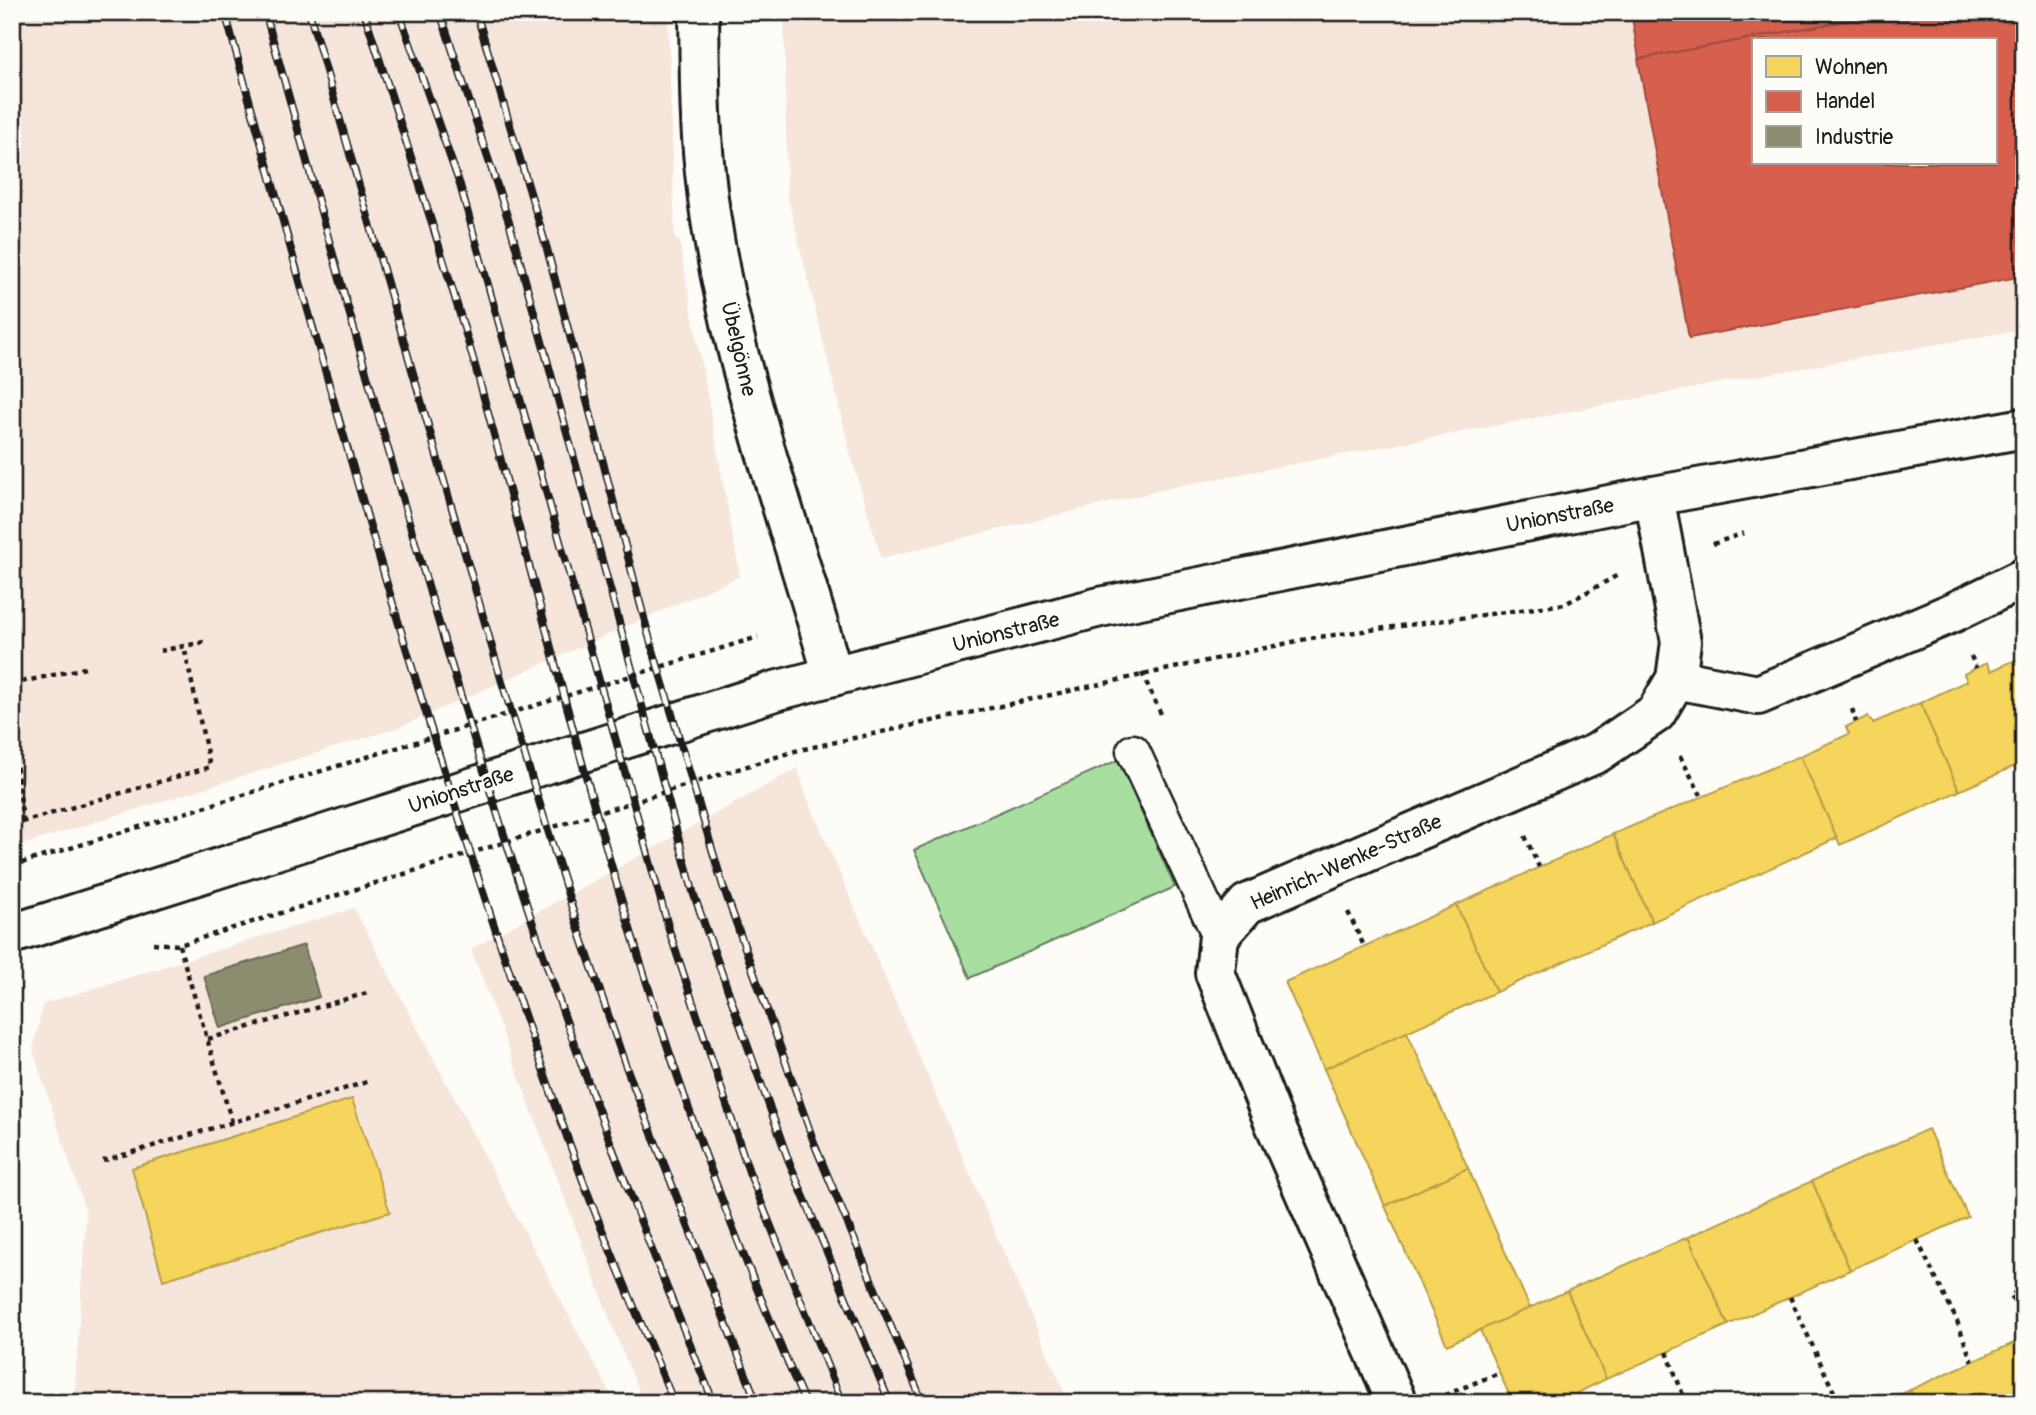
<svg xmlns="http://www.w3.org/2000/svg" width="2036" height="1415" font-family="Pangolin,sans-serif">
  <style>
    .built { fill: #f6e5db; fill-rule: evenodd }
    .green { fill: #a9dea1; stroke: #627d5e; stroke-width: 2 }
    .homes { fill: #f6d55c; stroke: #b59e49; stroke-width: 2 }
    .shops { fill: #d6604d; stroke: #9e4c3e; stroke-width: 2; fill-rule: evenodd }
    .industry { fill: #8c8c6e; stroke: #6a6a55; stroke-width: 2 }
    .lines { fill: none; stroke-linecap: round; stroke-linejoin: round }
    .service-casing { stroke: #1c1c1c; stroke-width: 37 }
    .minor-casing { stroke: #1c1c1c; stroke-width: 44 }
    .secondary-casing { stroke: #1c1c1c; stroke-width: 44 }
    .path { stroke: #1c1c1c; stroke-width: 4.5; stroke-dasharray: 5 5; stroke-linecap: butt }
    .service { stroke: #fdfcf7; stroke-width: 32 }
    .minor { stroke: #fdfcf7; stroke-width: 38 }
    .secondary { stroke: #fdfcf7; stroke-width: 38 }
    .rail-casing { stroke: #1c1c1c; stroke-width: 8 }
    .rail { stroke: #fdfcf7; stroke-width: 5; stroke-dasharray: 16; stroke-linecap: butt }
    .labels { text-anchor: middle; stroke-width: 7; stroke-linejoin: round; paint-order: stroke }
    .street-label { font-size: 21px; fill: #1c1c1c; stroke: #fdfcf7 }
  </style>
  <rect width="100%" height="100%" fill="#fdfcf7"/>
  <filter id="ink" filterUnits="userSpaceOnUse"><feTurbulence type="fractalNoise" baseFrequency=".0143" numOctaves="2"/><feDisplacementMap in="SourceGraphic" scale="14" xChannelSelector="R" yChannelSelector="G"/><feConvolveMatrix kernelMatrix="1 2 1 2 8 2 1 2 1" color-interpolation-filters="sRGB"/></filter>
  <g filter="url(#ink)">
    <g class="built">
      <path d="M12,12H668L675,240H679L740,576L400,727L12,848Z"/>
      <path d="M784,12H2024V329L1757,376L1178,486L881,558L850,452L787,194ZM1754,40H1996V163H1754Z"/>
      <path d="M798,768L806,795L1069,1403H644L617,1338L471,949Z"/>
      <path d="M354,908L615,1403H74L86,1213L33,1050L43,1004Z"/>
    </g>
    <path class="green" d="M1118,760L1175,887L970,978L914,850Z"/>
    <g class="homes">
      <path d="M2024,656V762L1959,791L1920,703L1967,681L1964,674L1976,668L1987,663L1991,671Z"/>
      <path d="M1920,703L1959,791L1840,845L1800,756L1849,734L1846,727L1868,716L1873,723Z"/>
      <path d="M1800,756L1837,838L1652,922L1613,834Z"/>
      <path d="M1613,834L1652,922L1496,992L1456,905Z"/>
      <path d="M1456,905L1496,992L1324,1069L1285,982Z"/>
      <path d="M1407,1032L1468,1168L1385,1206L1324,1069Z"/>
      <path d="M352,1099L390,1212L163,1280L132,1168Z"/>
      <path d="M1928,1129L1968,1217L1850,1270L1812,1181Z"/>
      <path d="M1468,1168L1530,1308L1447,1345L1385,1206Z"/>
      <path d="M1812,1181L1850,1270L1728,1325L1688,1237Z"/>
      <path d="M1688,1237L1728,1325L1606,1379L1567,1291Z"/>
      <path d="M1567,1291L1606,1379L1577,1393L1582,1403H1513L1480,1330Z"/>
      <path d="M2020,1340L2024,1348V1403H1916L1910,1390Z"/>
      <path d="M1910,1390L1916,1403H1882Z"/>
    </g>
    <g class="shops">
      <path d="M1631,12H1894L1639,59Z"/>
      <path d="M1894,12H2024V276L1689,338L1638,59ZM1754,40H1996V163H1754Z"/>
    </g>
    <path class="industry" d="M304,945L319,997L220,1028L204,976Z"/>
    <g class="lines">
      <defs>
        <path id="service" d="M1133,751L1219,936"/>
        <g id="minor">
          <path d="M699,12C700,65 699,119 705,172C722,343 787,511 833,676"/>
          <path d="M1676,679L1758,695L1954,612L2024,578"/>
          <path d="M1397,1403L1274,1122L1215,973L1219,936L1247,904L1597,753L1656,713L1676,679L1681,642L1654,496"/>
        </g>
        <path id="secondary" d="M12,934L775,691L1100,607L1654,496L2024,428"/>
      </defs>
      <use href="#service" class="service-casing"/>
      <use href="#minor" class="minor-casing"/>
      <use href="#secondary" class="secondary-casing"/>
      <g class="path">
        <path d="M1713,544L1744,533"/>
        <path d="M160,651L204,642"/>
        <path d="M1971,656L1976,668"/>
        <path d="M1142,673L1161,714"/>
        <path d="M12,684L85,668"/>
        <path d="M1852,709L1856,722"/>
        <path d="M12,727L23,822"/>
        <path d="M1680,756L1701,795"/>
        <path d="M12,825L210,767L184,646"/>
        <path d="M1525,836L1539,867"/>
        <path d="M12,866L758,637"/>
        <path d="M1348,912L1364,946"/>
        <path d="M153,943L179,945L795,751L1311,638L1565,604L1618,575"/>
        <path d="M179,945L232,1122"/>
        <path d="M208,1039L367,993"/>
        <path d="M103,1161L367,1082"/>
        <path d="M1917,1240L1957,1321L1972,1362"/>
        <path d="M2024,1284L2010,1297L2024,1305"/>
        <path d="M1790,1297L1839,1403"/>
        <path d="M1667,1352L1686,1403"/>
        <path d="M1445,1395L1499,1373"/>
      </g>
      <use href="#service" class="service"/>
      <use href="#minor" class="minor"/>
      <use href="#secondary" class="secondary"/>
      <defs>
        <g id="rail">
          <path d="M225,12C333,404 442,797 582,1178C610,1254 644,1328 674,1403"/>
          <path d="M265,12C350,314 432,617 530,915C584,1080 647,1242 714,1403"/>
          <path d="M309,12L502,682L578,927L625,1064L757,1403"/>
          <path d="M364,12C402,128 440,245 474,362C542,605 599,850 682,1089C718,1195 760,1299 805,1403"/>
          <path d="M399,12L460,185L670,933L749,1172L842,1403"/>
          <path d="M440,12L510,225L694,895L788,1159L890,1403"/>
          <path d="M476,12L547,249L648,633L723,886L816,1148L923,1403"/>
        </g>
      </defs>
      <use href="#rail" class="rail-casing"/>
      <use href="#rail" class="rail"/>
    </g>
  </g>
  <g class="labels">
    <g class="street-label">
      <text transform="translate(739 349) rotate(77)" y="7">Übelgönne</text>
      <text transform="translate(1560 515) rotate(-11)" y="7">Unionstraße</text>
      <text transform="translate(1006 632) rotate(-14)" y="7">Unionstraße</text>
      <text transform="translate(461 790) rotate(-18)" y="7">Unionstraße</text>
      <text transform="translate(1346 862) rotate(-24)" y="7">Heinrich-Wenke-Straße</text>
    </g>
  </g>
  <rect width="2036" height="1415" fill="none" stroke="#fdfcf7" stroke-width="42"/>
  <rect x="21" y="21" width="1994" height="1373" fill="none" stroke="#1c1c1c" stroke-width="2.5" filter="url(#ink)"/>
  <rect x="1752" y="38" width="245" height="126" fill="#fdfcf7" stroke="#a3a29f" stroke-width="2"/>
  <rect x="1766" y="56" width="35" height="21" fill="#f6d55c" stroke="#a3a29f" stroke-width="2"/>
  <text x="1815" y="74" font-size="21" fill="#1c1c1c">Wohnen</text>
  <rect x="1766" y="91" width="35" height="21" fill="#d6604d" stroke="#a3a29f" stroke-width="2"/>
  <text x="1815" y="108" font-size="21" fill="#1c1c1c">Handel</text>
  <rect x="1766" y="126" width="35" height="21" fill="#8c8c6e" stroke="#a3a29f" stroke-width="2"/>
  <text x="1815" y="144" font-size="21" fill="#1c1c1c">Industrie</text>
</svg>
